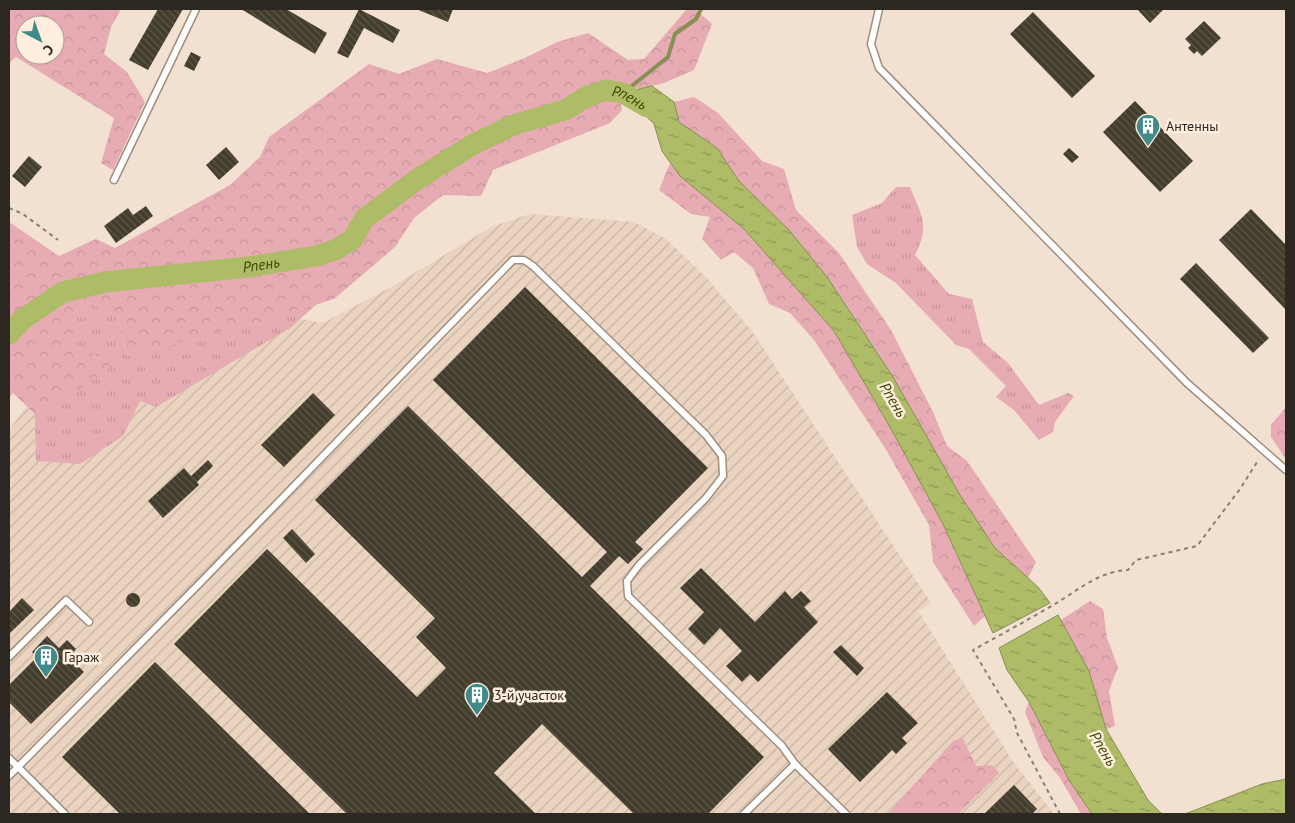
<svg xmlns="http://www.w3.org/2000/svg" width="1295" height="823" font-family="'PT Sans',sans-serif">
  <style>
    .industrial { fill: url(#industrial-furrows) }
    .grass { fill: url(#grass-tufts) }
    .forest { fill: url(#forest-crowns); fill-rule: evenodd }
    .water { fill: url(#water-ripples); stroke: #878f52 }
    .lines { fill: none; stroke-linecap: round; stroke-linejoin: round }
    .stream { stroke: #878f52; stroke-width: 4 }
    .river { stroke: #aebc67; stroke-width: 21 }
    .building { fill: url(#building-back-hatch) }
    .lane-casing { stroke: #9f8e80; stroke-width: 9 }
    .path { stroke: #8a7e73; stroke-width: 2; stroke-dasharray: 4 4; stroke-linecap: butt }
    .lane { stroke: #fff; stroke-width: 6 }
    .labels { text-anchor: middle; stroke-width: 5; stroke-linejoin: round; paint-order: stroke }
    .poi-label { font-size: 14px; fill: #2d2721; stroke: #ffeddd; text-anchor: start }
    .water-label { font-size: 15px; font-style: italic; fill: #3d4400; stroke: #ffeddd }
  </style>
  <defs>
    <pattern id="industrial-furrows" width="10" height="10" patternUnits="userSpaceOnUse" patternTransform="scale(1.25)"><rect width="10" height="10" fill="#ead3bf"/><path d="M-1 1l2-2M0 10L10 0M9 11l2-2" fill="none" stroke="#c9b5a4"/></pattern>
    <pattern id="grass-tufts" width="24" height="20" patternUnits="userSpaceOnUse" patternTransform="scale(1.25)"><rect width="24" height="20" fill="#e7abb3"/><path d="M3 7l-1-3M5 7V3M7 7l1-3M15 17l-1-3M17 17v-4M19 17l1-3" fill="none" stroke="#c6939a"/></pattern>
    <pattern id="forest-crowns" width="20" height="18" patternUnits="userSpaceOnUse" patternTransform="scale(1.25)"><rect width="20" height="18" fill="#e7abb3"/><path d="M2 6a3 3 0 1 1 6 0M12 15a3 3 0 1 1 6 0" fill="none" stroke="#c6939a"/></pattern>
    <pattern id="water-ripples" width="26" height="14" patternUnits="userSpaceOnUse" patternTransform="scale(1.25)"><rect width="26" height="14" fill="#aebc67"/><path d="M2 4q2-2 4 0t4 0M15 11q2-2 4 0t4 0" fill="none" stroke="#8e9954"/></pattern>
    <pattern id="building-back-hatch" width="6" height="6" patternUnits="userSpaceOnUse" patternTransform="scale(1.25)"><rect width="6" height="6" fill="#433d2d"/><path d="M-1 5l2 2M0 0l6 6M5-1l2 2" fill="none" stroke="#5c574a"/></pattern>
  </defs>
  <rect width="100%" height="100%" fill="#f2e0d0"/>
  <path class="industrial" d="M530,214L634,222L666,239L704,275L752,331L931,603L918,611L1012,760L1054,814H9V430L35,394L243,309L323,323L393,286L491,227Z"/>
  <g class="grass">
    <path d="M896,187H910C922,217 930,225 915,255L949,294L972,299L983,342L1008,363L1039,405L1068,393L1074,396L1055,422L1053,432L1039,440L1014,410L996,397L1006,386L969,349L956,345L896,283L867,264L857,247L852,215L882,203Z"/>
    <path d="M90,303L118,316L127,356L260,322L317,304L290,328L156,407L140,401L123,436L80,464L36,461L35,414L108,370L70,351L72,314Z"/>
  </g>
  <g class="forest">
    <path d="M11,9H121L111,27L104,54L127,72L145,102L113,170L101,163L114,118L16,57L9,63V12ZM25,25H55V55H25Z"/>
    <path d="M687,9H695L712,24L694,70L664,83L640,89L617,85L622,110L610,123L493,170L481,196L443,195L414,218L395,247L334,299L260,322L127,356L118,316L90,303L72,314L84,331L71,351L111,355L108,370L73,393L35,414L13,393L9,398V222L59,256L96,239L115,248L230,185L260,157L269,137L369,64L399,74L437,59L487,73L525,58L557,42L588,33L628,60L644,59Z"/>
    <path d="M694,97L718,113L762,161L784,169L796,210L839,253L891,330L933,412L947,446L967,461L1036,562L1028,578L995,548L960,496L893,377L827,277L789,230L739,181L717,148L679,122L674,102Z"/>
    <path d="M670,163L680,176L744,229L834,331L890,427L943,524L985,616L974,626L933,562L929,525L885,448L814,340L790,313L769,304L753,268L734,252L721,260L702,239L710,217L691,214L659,190Z"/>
    <path d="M1286,407V459L1271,437V425Z"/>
    <path d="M1090,601L1103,609L1107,638L1118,667L1109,691L1115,726L1106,729L1089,671L1061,620Z"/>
    <path d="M1029,702L1069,780L1092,814H1081L1060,778L1043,757L1025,712Z"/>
    <path d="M962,737L976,766L992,765L999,773L958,814H888L953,741Z"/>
  </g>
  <g class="water">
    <path d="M652,86L674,102L679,122L717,148L739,181L789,230L827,277L893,377L960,495L995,548L1038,587L1050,603L993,633L943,524L890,427L834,331L744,229L680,176L662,151L654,124L623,93Z"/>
    <path d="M1058,615L1089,671L1106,729L1148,800L1162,814H1092L1069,780L1029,702L1007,670L999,648Z"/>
    <path d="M1286,779V814H1185L1262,784Z"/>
  </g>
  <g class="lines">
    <path class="stream" d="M623,93L668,57L675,34L696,19L701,9"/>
    <path class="river" id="s1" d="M9,334L23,319L63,292L105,282L248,267L316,256L335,250L353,239L364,219L419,178L472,145L513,125L565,110L586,97L606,90L623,93L647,107"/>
  </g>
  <g class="building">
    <path d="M158,9H183L148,70L129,60Z"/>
    <path d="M241,9H286L327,33L315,54Z"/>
    <path d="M359,9L400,30L393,43L364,28L348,58L337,53Z"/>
    <path d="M416,9H453L448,22Z"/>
    <path d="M1137,9H1164L1150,23Z"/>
    <path d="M1033,12L1095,76L1072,98L1010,34Z"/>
    <path d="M1204,21L1221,38L1202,56L1197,51L1194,54L1188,48L1191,45L1185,39Z"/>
    <path d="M191,52L201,57L194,71L184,66Z"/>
    <path d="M1135,101L1193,161L1160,192L1103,132Z"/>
    <path d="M226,147L239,162L219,180L206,165Z"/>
    <path d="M1069,148L1079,157L1072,163L1063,154Z"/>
    <path d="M29,156L42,167L25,187L12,176Z"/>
    <path d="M146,206L153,216L116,243L104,226L128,208L133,215Z"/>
    <path d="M1251,209L1286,245V310L1219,240Z"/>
    <path d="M1196,263L1269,338L1253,353L1180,279Z"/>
    <path d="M525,287L708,468L635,542L643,549L628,564L619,556L590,586L764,757L708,814H634L542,724L494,773L536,814H347L174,644L267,549L417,697L446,668L416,637L435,618L315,500L408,406L582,577L607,552L433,380Z"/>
    <path d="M313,393L335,415L284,467L261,445Z"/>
    <path d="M208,460L213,466L197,482L199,485L163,518L148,501L184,468L191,476Z"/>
    <path d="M292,529L315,554L306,563L283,538Z"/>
    <path d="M701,568L755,622L785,591L792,599L801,591L811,601L804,607L818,622L758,682L750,674L742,682L726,666L742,651L720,628L704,645L688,629L704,612L680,588Z"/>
    <circle cx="133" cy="600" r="7"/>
    <path d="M22,598L34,610L9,634V612Z"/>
    <path d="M47,636L59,648L67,640L76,649L69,657L84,672L31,724L9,702V685L37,657L32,652Z"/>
    <path d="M841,645L864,668L857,676L833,652Z"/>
    <path d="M155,662L310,814H120L62,757Z"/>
    <path d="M887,692L918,723L902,738L907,743L896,754L892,750L860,782L828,749Z"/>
    <path d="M1014,785L1037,809L1032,814H984Z"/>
  </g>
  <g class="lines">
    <defs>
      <g id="lane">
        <path d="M879,9L871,44L879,68L1187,383L1286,470"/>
        <path d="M114,180L196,9"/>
        <path d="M9,657L66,600L89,622"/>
        <path d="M9,758L65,814"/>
        <path d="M9,776L200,583L513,260H524L533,266L706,435L722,456L723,476L706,498L639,565L627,581L628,596L782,746L795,764L846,814"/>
        <path d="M744,814L795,764"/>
      </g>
    </defs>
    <use href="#lane" class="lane-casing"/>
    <g class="path">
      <path d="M9,208L23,214L58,240"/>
      <path d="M1060,814L1017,733L1014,719L973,650C1000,635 1028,620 1055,604C1078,590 1100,571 1128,570L1136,560L1197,546L1240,489L1259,459"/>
    </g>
    <use href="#lane" class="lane"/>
  </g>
  <defs>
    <symbol id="building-pin" viewBox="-11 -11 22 30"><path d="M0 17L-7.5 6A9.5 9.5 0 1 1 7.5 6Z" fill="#418a8a" stroke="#ffeddd"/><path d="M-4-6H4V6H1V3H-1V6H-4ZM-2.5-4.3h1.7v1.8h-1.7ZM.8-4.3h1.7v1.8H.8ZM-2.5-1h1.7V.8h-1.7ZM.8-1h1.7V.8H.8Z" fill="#fff"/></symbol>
  </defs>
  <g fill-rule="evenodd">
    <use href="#building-pin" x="1134" y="112" width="28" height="38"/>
    <use href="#building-pin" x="32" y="643" width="28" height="38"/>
    <use href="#building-pin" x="463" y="681" width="28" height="38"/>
  </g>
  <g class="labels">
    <g class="poi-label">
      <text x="1166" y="131">Антенны</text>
      <text x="64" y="662">Гараж</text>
      <text x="494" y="700">3-й участок</text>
    </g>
    <g class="water-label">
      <text dy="5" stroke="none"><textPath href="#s1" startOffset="690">Рпень</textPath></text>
      <text dy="5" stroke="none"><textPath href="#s1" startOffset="269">Рпень</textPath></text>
      <text transform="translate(893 400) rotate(59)" y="5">Рпень</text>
      <text transform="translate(1103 749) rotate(59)" y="5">Рпень</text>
    </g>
  </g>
  <rect width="1295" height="823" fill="none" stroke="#2d2721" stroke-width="20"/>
  <g transform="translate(40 40) rotate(139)"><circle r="24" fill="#ffeddd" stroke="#ab9e92"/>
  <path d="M0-4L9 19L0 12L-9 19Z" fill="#418a8a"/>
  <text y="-8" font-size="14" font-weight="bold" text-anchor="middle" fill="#2d2721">С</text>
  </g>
</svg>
